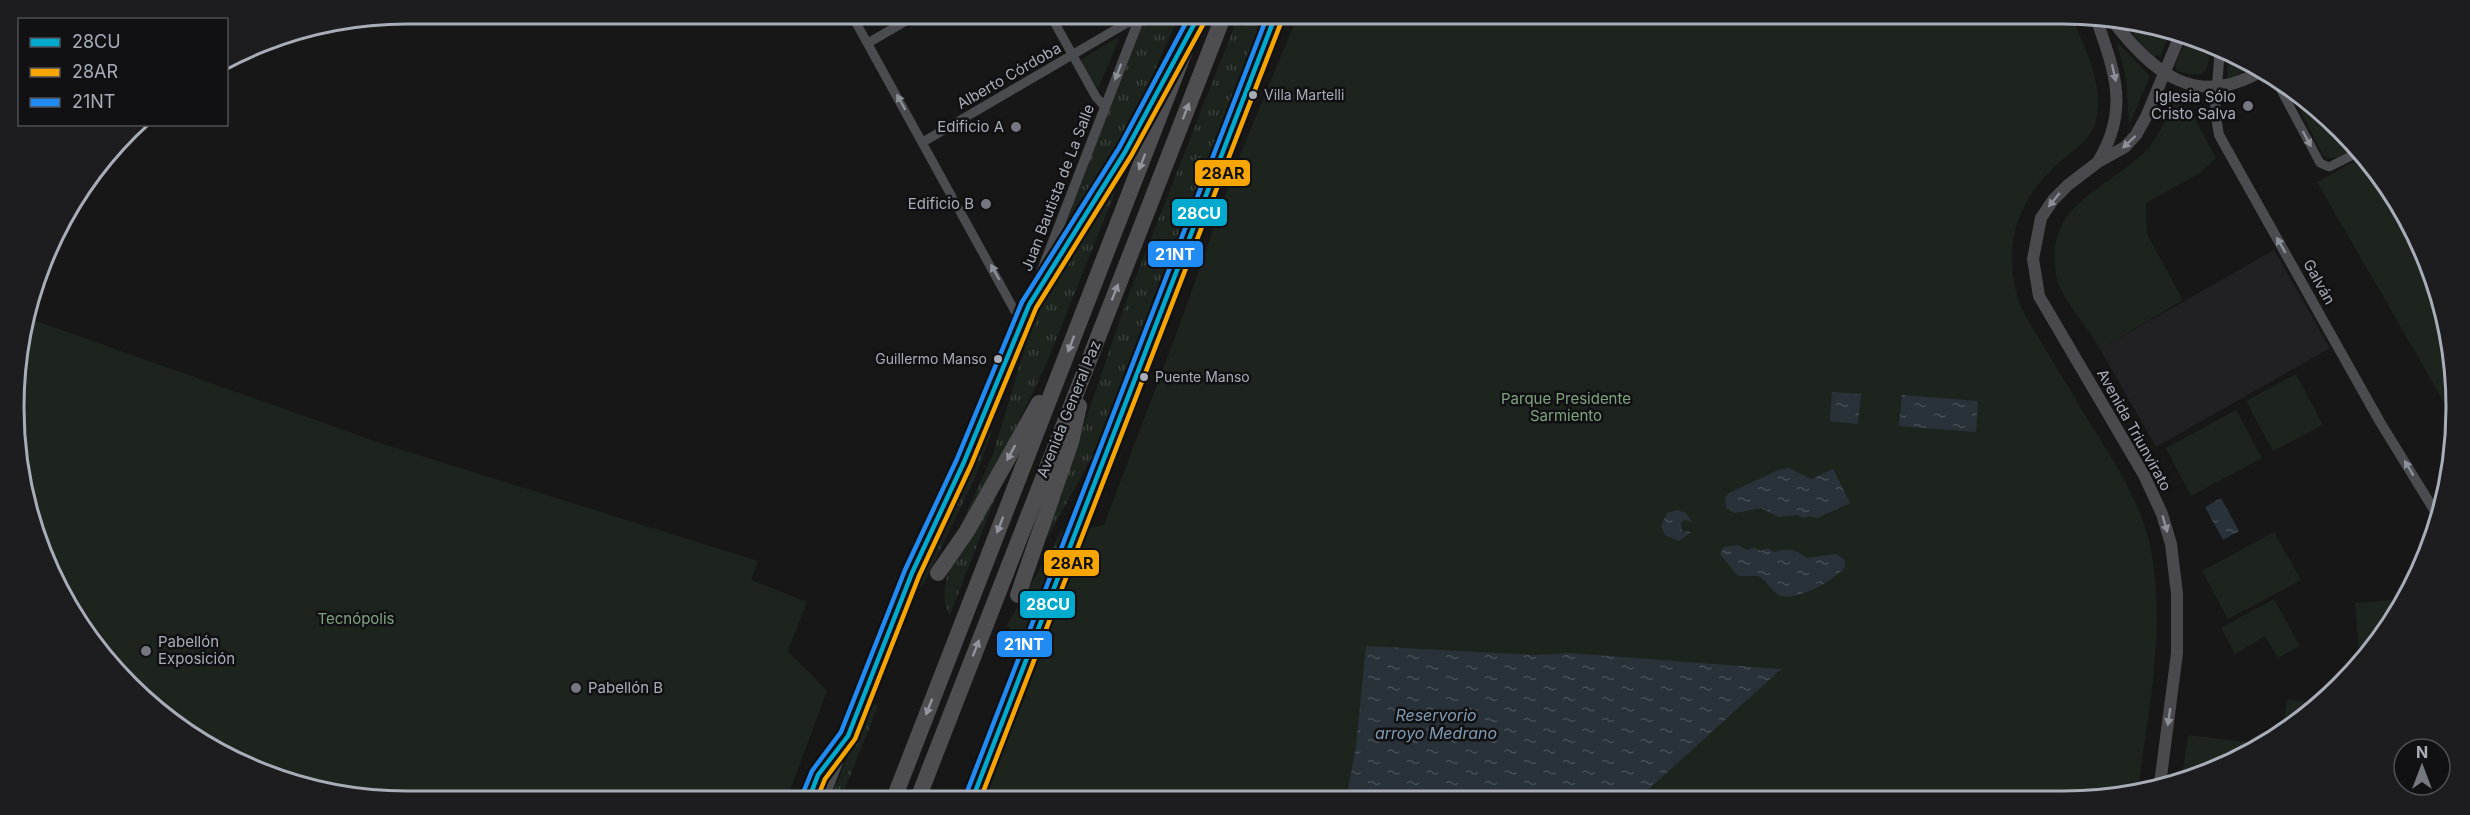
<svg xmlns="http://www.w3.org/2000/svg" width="2470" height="815" font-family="Inter,sans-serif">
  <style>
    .built { fill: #212123 }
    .grass { fill: url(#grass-tufts) }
    .park { fill: #1d241e }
    .water { fill: url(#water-ripples) }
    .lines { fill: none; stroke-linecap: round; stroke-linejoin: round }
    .minor { stroke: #4b4c50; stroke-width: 9 }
    .tertiary { stroke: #4b4c50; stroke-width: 10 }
    .secondary { stroke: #4a4a4e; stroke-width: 12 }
    .motorway { stroke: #4e4e51; stroke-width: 16 }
    .bus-1-casing { stroke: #111113; stroke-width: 9 }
    .bus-2-casing { stroke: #111113; stroke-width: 9 }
    .bus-3-casing { stroke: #111113; stroke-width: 9 }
    .bus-1 { stroke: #00a9ce; stroke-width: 4.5 }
    .bus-2 { stroke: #f7a600; stroke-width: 4.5 }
    .bus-3 { stroke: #208bf3; stroke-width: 4.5 }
    .oneway { fill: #8c9099 }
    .oneway2 { fill: #8c8f98 }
    .oneway3 { fill: #92959e }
    .bus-dot { fill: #a8adb8; stroke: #111113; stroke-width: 2 }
    .poi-dot { fill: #757880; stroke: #111113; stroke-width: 2 }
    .labels { text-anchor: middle; stroke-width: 5; stroke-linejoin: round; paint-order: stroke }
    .bus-label { font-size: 14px; fill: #a8adb8; stroke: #111113; text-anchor: start }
    .street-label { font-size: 15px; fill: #a8adb8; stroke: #111113 }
    .poi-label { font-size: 15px; fill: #a8adb8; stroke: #111113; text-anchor: end }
    .park-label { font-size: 15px; fill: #7fa381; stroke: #111113 }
    .water-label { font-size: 16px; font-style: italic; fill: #7f9bb3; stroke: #111113 }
    .rim { fill: none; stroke: #a8adb8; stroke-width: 3 }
    .line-badge { stroke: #111113; stroke-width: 2 }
    .badge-label { font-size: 16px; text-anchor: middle; font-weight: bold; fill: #fff }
    .pale-badge-label { font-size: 16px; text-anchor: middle; font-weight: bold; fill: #111 }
  </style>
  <defs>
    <pattern id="grass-tufts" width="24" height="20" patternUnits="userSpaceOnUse" patternTransform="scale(1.5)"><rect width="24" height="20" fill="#1d241e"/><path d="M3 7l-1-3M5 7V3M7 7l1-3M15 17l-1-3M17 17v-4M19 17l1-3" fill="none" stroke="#3b413d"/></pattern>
    <pattern id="water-ripples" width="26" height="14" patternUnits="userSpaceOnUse" patternTransform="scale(1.5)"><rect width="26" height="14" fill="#2a3239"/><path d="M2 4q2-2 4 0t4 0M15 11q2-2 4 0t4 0" fill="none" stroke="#464d54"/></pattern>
  </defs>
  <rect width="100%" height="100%" fill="#171717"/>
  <path class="built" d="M2274,250L2330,348L2156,447L2100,349Z"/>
  <g class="grass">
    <path d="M1144,17H1178L1122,145L1055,252Z"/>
    <path d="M1238,17H1269L1110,424L1048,537L1046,536L1126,302Z"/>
    <path d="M1126,165L1045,367L1005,450L959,529L993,454L1040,298Z"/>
    <path d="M985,428L992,431L975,478L924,583L911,598L871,703L878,706L840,801H830L919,570Z"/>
    <path d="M998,491L950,615C927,581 980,520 998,491Z"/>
    <path d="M1077,505L1080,506L965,800H962L1026,634L1006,627Z"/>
  </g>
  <g class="park">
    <path d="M2070,14C2085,47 2106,88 2095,124C2090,140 2073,151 2061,161C2014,202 2000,251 2022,310C2044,347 2067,385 2090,423C2115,463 2142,504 2151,550C2166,630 2148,711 2138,791L2114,798L979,800L1085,529L1104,525L1184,313L1237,162L1297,17Z"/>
    <path d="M2121,21L2171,30L2161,55L2153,57Z"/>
    <path d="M2188,36L2211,44C2207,74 2208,79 2177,71L2175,65Z"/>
    <path d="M1116,38L1119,39L1098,89L1082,65V59Z"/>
    <path d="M2116,41L2150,76L2129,125L2126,77Z"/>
    <path d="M2229,51L2254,65L2232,78L2227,77Z"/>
    <path d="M2287,85L2302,95L2358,147C2347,153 2335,164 2323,155Z"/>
    <path d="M2174,102L2192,109L2197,123L2216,158L2200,173L2146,203L2147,234L2183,300L2100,349C2088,327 2068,306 2058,283C2055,275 2055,264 2055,256C2054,199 2119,183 2150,146C2160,133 2167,117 2174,102Z"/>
    <path d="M2364,156L2404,210L2435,281L2453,356L2455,421L2317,182Z"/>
    <path d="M28,318L380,443L758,561L751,580L807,602L788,651L827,691L786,801H407L306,788L188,735L129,686L80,627L27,509L14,434L17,356Z"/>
    <path d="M2296,374L2323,425L2273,451L2246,401Z"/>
    <path d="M2236,410L2262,458L2191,496L2166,448Z"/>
    <path d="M2274,532L2301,580L2228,619L2202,571Z"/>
    <path d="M2274,599L2300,646L2278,658L2265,636L2235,654L2221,628Z"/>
    <path d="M2406,599L2404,605L2359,656L2355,603Z"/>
    <path d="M2287,699L2322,704L2283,730Z"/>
    <path d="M2188,735L2262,744L2236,761L2182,777Z"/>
  </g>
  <g class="water">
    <path d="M1832,392L1861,394L1858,424L1830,421Z"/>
    <path d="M1902,395L1978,401L1976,432L1899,426Z"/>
    <path d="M1789,468L1811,479L1833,469L1850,503L1817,518L1809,516L1804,518L1798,515L1778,517L1761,508L1735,513L1726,508L1725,498L1729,493L1778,470Z"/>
    <path d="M2221,498L2239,531L2223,540L2205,507Z"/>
    <path d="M1677,510L1686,513L1692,522L1685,520L1681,523L1682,531L1691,532L1679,541L1665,535L1661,526L1667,513Z"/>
    <path d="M1738,545L1747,550L1754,547L1761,551L1768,548L1774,552C1788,547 1796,550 1807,558L1836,554L1845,560V567C1835,580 1795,603 1779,595C1770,590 1767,580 1758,576H1738L1720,554L1724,547Z"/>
    <path d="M1366,646L1534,655L1569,653L1781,669L1638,799L1346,800L1356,747Z"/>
  </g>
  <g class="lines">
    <g class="minor">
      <path d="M1052,18L1096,97L1105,107"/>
      <path d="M854,19L1022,324"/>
      <path d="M868,43L911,18"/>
      <path d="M2274,77L2320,163L2329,167L2361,151"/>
      <path d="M923,142L1125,24L1140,18"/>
    </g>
    <g class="tertiary">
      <path d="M2220,48L2215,111L2219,135L2380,422L2439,518"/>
      <path d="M1037,283L1140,17"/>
      <path d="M972,800L1275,17"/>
      <path d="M823,801C853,724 880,647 913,572C952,481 998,394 1031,300"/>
    </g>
    <g class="secondary">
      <path d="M2096,18C2114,70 2130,108 2099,160"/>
      <path d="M2112,20C2153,73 2196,110 2263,70"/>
      <path d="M2160,784L2177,653V594L2171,544L2162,514L2144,475L2039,296L2033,259L2041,218L2053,200L2068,185L2098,162L2125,147L2136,135L2146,117L2181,33"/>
    </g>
    <g class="motorway">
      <path d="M1029,305L1125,152L1162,85"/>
      <path d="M938,573L967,531L1039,403"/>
      <path d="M1018,595L1071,442L1079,406"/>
      <path d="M893,801L1198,17"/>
      <path d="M917,801L1223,17"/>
    </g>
    <defs>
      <g id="bus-1">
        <path d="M972,800L1275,17"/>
        <path d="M808,801L818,775L848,736L912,573L964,462L1029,305L1125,152L1198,17"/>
      </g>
      <g id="bus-2">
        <path d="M980,800L1282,20"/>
        <path d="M816,801L825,779L855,739L919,576L971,465L1036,308L1131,156L1205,21"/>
      </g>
      <g id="bus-3">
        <path d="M965,797L1267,17"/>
        <path d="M801,798L812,771L841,732L905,570L957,459L1022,302L1119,148L1189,17"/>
      </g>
    </defs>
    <use href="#bus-1" class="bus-1-casing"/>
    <use href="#bus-2" class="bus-2-casing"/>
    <use href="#bus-3" class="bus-3-casing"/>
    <use href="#bus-1" class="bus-1"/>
    <use href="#bus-2" class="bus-2"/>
    <use href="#bus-3" class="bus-3"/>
  </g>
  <defs><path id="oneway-solid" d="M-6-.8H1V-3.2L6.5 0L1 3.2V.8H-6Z" transform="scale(1.5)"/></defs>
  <g class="oneway">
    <use href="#oneway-solid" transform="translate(1118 72) rotate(111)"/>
    <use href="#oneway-solid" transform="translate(901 102) rotate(-119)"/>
    <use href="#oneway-solid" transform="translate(2307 139) rotate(62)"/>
    <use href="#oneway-solid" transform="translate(2281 245) rotate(-120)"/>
    <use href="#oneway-solid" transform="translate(995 272) rotate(-119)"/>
    <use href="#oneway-solid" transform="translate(2409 468) rotate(-121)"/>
  </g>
  <g class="oneway2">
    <use href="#oneway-solid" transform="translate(2114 73) rotate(77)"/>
    <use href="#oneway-solid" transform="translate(2129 142) rotate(137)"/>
    <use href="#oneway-solid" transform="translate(2054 200) rotate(129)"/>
    <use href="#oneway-solid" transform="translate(2165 524) rotate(74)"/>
    <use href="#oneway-solid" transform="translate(2169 717) rotate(98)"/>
  </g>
  <g class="oneway3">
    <use href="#oneway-solid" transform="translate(1186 111) rotate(-69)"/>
    <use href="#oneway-solid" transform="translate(1142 162) rotate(111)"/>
    <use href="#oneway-solid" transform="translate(1115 292) rotate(-69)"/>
    <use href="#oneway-solid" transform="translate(1071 344) rotate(111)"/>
    <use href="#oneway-solid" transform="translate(1011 453) rotate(118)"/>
    <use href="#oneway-solid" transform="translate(1000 525) rotate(111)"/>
    <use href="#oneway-solid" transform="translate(976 648) rotate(-69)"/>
    <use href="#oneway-solid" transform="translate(929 707) rotate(111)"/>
  </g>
  <g class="bus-dot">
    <circle cx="1253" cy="95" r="5"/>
    <circle cx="998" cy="359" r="5"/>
    <circle cx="1144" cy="377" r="5"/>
  </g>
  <g class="poi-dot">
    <circle cx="2248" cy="106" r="6"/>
    <circle cx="1016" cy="127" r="6"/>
    <circle cx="986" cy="204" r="6"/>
    <circle cx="146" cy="651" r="6"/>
    <circle cx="576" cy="688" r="6"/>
  </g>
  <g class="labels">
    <g class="bus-label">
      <text x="1264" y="100">Villa Martelli</text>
      <text x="987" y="364" text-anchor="end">Guillermo Manso</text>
      <text x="1155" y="382">Puente Manso</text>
    </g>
    <g class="street-label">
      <text transform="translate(1009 76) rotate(-30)" y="5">Alberto Córdoba</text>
      <text transform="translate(1058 188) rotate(-69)" y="5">Juan Bautista de La Salle</text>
      <text transform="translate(2319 282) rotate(61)" y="5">Galván</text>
      <text transform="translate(1069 409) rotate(-68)" y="5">Avenida General Paz</text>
      <text transform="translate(2134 430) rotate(61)" y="5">Avenida Triunvirato</text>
    </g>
    <g class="poi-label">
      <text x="2236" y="102">Iglesia Sólo<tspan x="2236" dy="17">Cristo Salva</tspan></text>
      <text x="1004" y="132">Edificio A</text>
      <text x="974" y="209">Edificio B</text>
      <text x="158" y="647" text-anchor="start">Pabellón<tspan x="158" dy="17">Exposición</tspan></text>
      <text x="588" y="693" text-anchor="start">Pabellón B</text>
    </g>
    <g class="park-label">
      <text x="1566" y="404">Parque Presidente<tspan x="1566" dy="17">Sarmiento</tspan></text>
      <text x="356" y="624">Tecnópolis</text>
    </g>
    <g class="water-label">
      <text x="1436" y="721">Reservorio<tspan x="1436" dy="18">arroyo Medrano</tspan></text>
    </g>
  </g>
  <path d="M0 0H2470V815H0ZM407 24H2063A383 383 0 0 1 2446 407V408A383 383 0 0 1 2063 791H407A383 383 0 0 1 24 408V407A383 383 0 0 1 407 24Z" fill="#1d1d20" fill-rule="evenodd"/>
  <path class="rim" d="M407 24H2063A383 383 0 0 1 2446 407V408A383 383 0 0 1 2063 791H407A383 383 0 0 1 24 408V407A383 383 0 0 1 407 24Z"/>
  <g class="line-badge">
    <rect x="1194" y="159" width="57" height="28" rx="6" fill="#f7a600"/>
    <rect x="1171" y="198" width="57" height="29" rx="6" fill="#00a9ce"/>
    <rect x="1147" y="240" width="57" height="28" rx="6" fill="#208bf3"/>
    <rect x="1043" y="549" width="57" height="28" rx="6" fill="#f7a600"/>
    <rect x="1019" y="590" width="57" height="29" rx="6" fill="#00a9ce"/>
    <rect x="996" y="630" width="57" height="28" rx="6" fill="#208bf3"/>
  </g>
  <g class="badge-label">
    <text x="1199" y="219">28CU</text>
    <text x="1175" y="260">21NT</text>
    <text x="1048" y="610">28CU</text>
    <text x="1024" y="650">21NT</text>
  </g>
  <g class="pale-badge-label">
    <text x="1223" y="179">28AR</text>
    <text x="1072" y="569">28AR</text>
  </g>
  <rect x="18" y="18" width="210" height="108" fill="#111113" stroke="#4d4f55" stroke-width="1.5"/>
  <rect x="30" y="38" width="30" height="9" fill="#00a9ce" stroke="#4d4f55" stroke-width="1.5"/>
  <text x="72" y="48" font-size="18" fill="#a8adb8">28CU</text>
  <rect x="30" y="68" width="30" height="9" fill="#f7a600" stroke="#4d4f55" stroke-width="1.5"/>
  <text x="72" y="78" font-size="18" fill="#a8adb8">28AR</text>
  <rect x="30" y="98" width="30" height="9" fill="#208bf3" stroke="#4d4f55" stroke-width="1.5"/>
  <text x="72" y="108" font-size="18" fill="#a8adb8">21NT</text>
  <g transform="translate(2422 767)"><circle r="28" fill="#111113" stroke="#4d4f55" stroke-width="1.5"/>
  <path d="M0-4.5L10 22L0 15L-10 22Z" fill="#757880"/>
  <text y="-9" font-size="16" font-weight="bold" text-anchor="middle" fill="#a8adb8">N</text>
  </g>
</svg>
